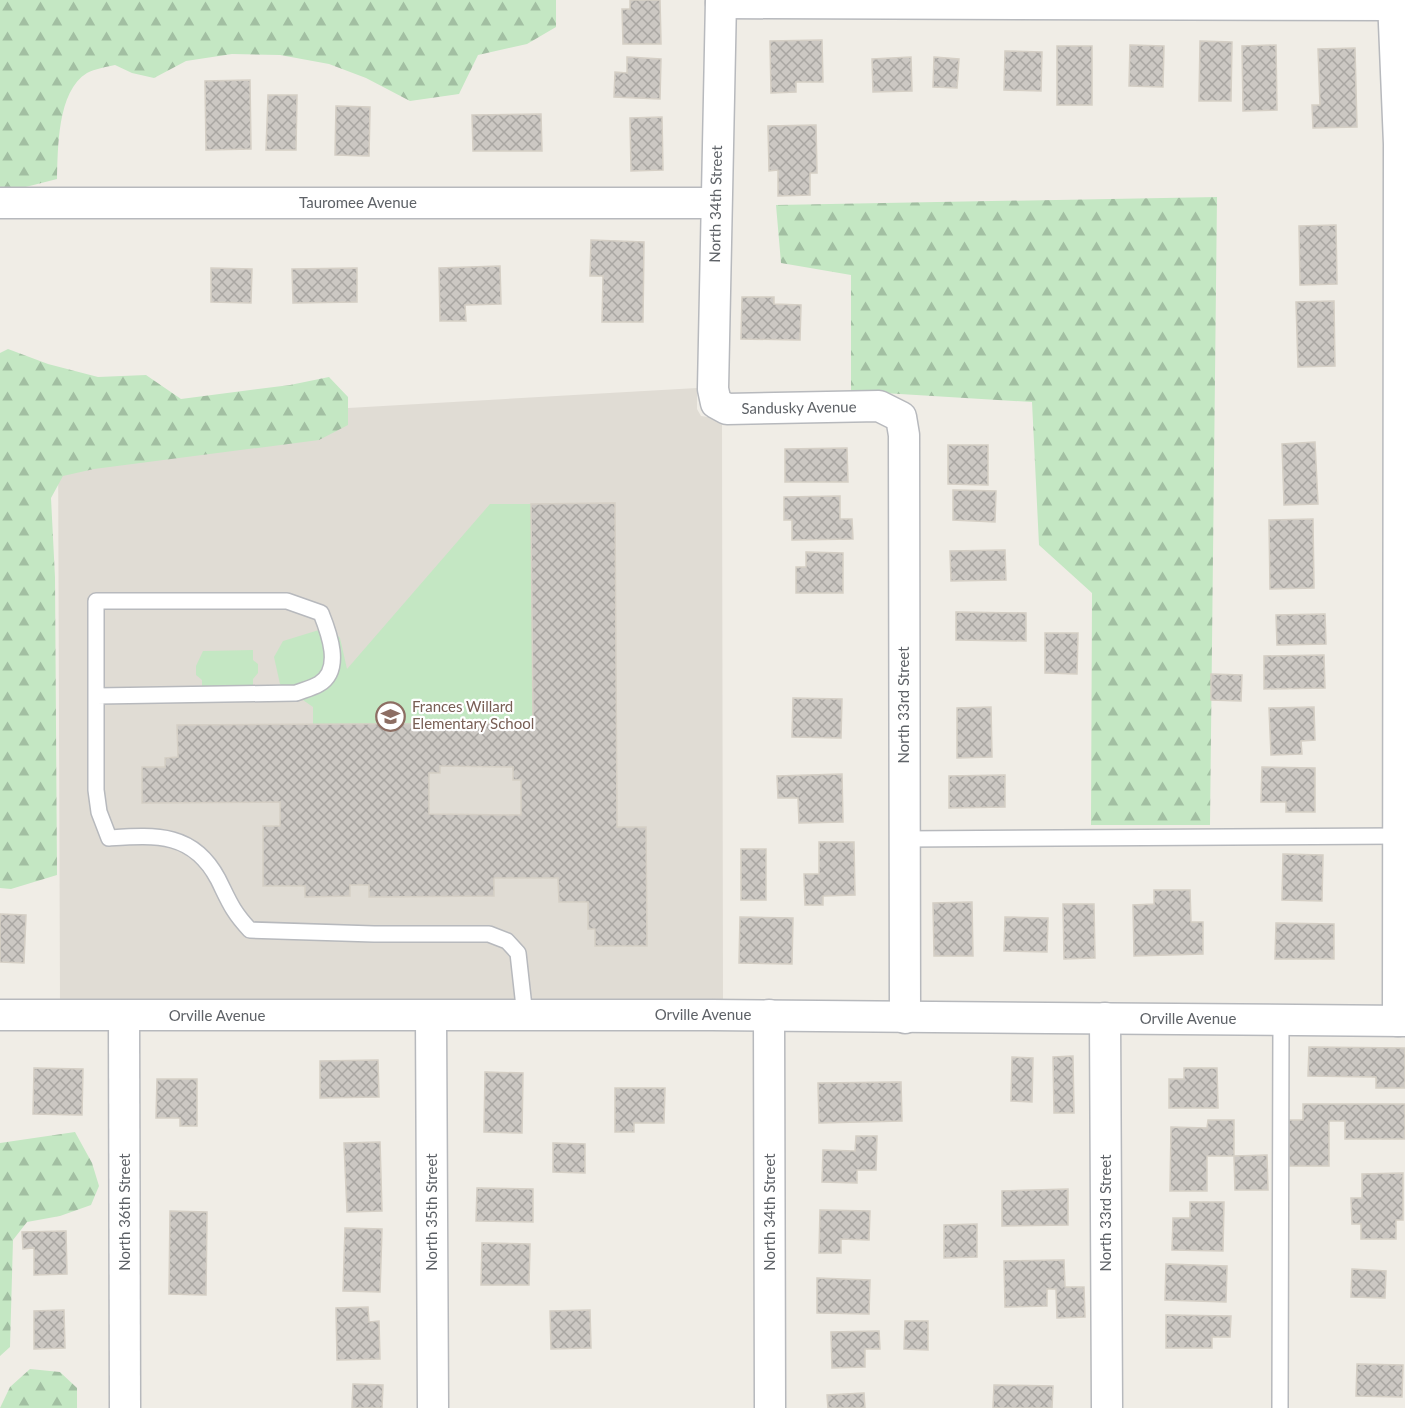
<svg xmlns="http://www.w3.org/2000/svg" width="1405" height="1408" font-family="Lato,sans-serif">
  <style>
    .education { fill: #e0dcd4 }
    .forest { fill: url(#forest-firs) }
    .park { fill: #c4e7c3 }
    .building { fill: url(#building-cross-hatch); stroke: #d5cfc5; stroke-width: 1.5; fill-rule: evenodd }
    .lines { fill: none; stroke-linecap: round; stroke-linejoin: round }
    .service-casing { stroke: #b7b9bd; stroke-width: 18 }
    .minor-casing { stroke: #b7b9bd; stroke-width: 33 }
    .service { stroke: #fff; stroke-width: 15 }
    .minor { stroke: #fff; stroke-width: 30 }
    .labels { text-anchor: middle; stroke-width: 4.5; stroke-linejoin: round; paint-order: stroke }
    .street-label { font-size: 15px; fill: #5e6267; stroke: #fff }
    .education-label { font-size: 15px; fill: #785e54; stroke: #fff; text-anchor: start }
  </style>
  <defs>
    <pattern id="forest-firs" width="22" height="20" patternUnits="userSpaceOnUse" patternTransform="scale(1.5)"><rect width="22" height="20" fill="#c4e7c3"/><path d="M5 1l3.5 6h-7zM16 11l3.5 6h-7z" fill="#a2bfa2"/></pattern>
    <pattern id="building-cross-hatch" width="8" height="8" patternUnits="userSpaceOnUse" patternTransform="scale(1.5)"><rect width="8" height="8" fill="#ccc8c3"/><path d="M0 0l8 8M0 8l8-8" fill="none" stroke="#a9a6a2"/></pattern>
  </defs>
  <rect width="100%" height="100%" fill="#f0ede6"/>
  <path class="education" d="M697,388V409L701,416L722,419L723,1004L60,1005L58,429L348,408Z"/>
  <g class="forest">
    <path d="M0,0H556V27L527,44L478,55L459,94L410,101L366,78L329,64L280,55L232,54L186,61L154,78L132,73L115,65C106,67 95,69 87,73C57,91 58,149 57,179L10,191L0,190Z"/>
    <path d="M1217,197L1210,825H1091L1092,593L1039,545L1032,402L851,391V275L781,263L776,205Z"/>
    <path d="M8,349L48,364L98,377L146,375L181,399L290,385L329,377L348,397V425L319,440L94,469L63,476L51,498L55,577L57,875L11,889L0,888V353Z"/>
    <path d="M75,1132L92,1163L99,1186L91,1205L60,1216L27,1222L13,1240L10,1347L0,1356V1143Z"/>
    <path d="M30,1369L60,1372L77,1388V1408H0L10,1387Z"/>
  </g>
  <g class="park">
    <path d="M490,504H531L533,723L313,725V707L280,684L274,657L283,641L319,630H332L340,638L347,669Z"/>
    <path d="M253,650V660L258,664V673L253,679V692H202V680L196,675V666L203,651Z"/>
  </g>
  <g class="building">
    <path d="M630,0H660L661,44H623L622,9H630Z"/>
    <path d="M822,40L823,82H796V92L771,93L770,41Z"/>
    <path d="M1200,41L1232,42L1231,101H1199Z"/>
    <path d="M1130,45L1164,46L1163,87L1129,86Z"/>
    <path d="M1276,45L1277,110L1243,111L1242,46Z"/>
    <rect x="1057" y="46" width="35" height="59"/>
    <path d="M1355,48L1357,127L1313,128L1312,105H1320L1318,49Z"/>
    <path d="M1005,51L1042,52L1041,91L1004,90Z"/>
    <path d="M627,57L661,59L660,99L614,97L615,72L627,73Z"/>
    <path d="M911,57L912,91L873,92L872,59Z"/>
    <path d="M934,57L959,59L957,88L933,87Z"/>
    <path d="M250,80L251,149L206,150L205,81Z"/>
    <path d="M268,95H297L296,150H266Z"/>
    <path d="M336,106L370,107L369,156L335,155Z"/>
    <path d="M541,114L542,151H473L472,115Z"/>
    <path d="M662,117L663,170L631,171L630,118Z"/>
    <path d="M816,125L817,173H810V195L778,196V170L769,171L768,126Z"/>
    <path d="M1336,225L1337,284L1300,285L1299,226Z"/>
    <path d="M591,240L644,242L643,322H602L603,276H590Z"/>
    <path d="M500,266L501,304L465,305L466,321H440L439,268Z"/>
    <path d="M211,268L252,269L251,303L211,302Z"/>
    <path d="M357,268V302L293,303L292,269Z"/>
    <path d="M742,297H774V304L801,305L800,340L741,339Z"/>
    <path d="M1334,301L1335,366L1298,367L1296,302Z"/>
    <path d="M1315,442L1318,504L1284,505L1282,444Z"/>
    <path d="M948,445H988V485L948,484Z"/>
    <path d="M847,448L848,482H785V449Z"/>
    <path d="M953,490L996,491L995,522L953,520Z"/>
    <path d="M840,496V519H852L853,539L792,540V520H784V497Z"/>
    <path d="M615,503L617,827H646L647,946H595V929H588V902H559L558,878H494V896L369,897V885H350V896L305,897V886H263V826H280V802L142,803V767H165V758L178,757L177,725L533,723L531,504ZM440,766L513,767V780H521V815L429,814V773H440Z"/>
    <path d="M1313,519L1314,588L1270,589L1269,520Z"/>
    <path d="M1005,550L1006,580L951,581L950,551Z"/>
    <path d="M806,552L843,553V593H796V567H806Z"/>
    <path d="M956,612L1026,613V641L956,640Z"/>
    <path d="M1325,614L1326,644L1277,645L1276,615Z"/>
    <path d="M1045,633H1078L1077,674L1045,673Z"/>
    <path d="M1324,655L1325,688L1264,689V656Z"/>
    <path d="M1211,674L1242,675L1241,701L1211,700Z"/>
    <path d="M793,698L842,699L841,738L792,737Z"/>
    <path d="M991,707L992,757L957,758V708Z"/>
    <path d="M1314,707L1315,740L1301,741L1302,754L1271,755L1269,708Z"/>
    <path d="M1262,767L1315,768V812H1286V802H1261Z"/>
    <path d="M842,774L843,822L799,823L798,798H778L777,776Z"/>
    <path d="M1005,775V807L949,808V776Z"/>
    <path d="M819,842H854L855,895L823,896V905H805L804,874H819Z"/>
    <rect x="741" y="849" width="25" height="51"/>
    <path d="M1283,854L1323,855L1322,901L1282,900Z"/>
    <path d="M1154,890H1190L1191,922H1203V954L1134,956L1133,905L1154,904Z"/>
    <path d="M972,902L973,956H934L933,903Z"/>
    <path d="M1063,904H1094L1095,958L1064,959Z"/>
    <path d="M0,914L26,915L24,963L0,962Z"/>
    <path d="M740,917L793,918L792,964L739,963Z"/>
    <path d="M1005,917L1048,918L1047,952L1004,951Z"/>
    <path d="M1276,923L1334,924V959H1275Z"/>
    <path d="M1309,1047L1405,1048V1088H1376V1077L1308,1076Z"/>
    <path d="M1073,1056L1074,1113H1054L1053,1057Z"/>
    <path d="M1012,1057L1033,1058L1032,1102L1011,1101Z"/>
    <path d="M378,1060L379,1097L320,1098V1061Z"/>
    <path d="M34,1068L83,1069L82,1115L33,1114Z"/>
    <path d="M1184,1068H1217L1218,1108H1169V1079H1184Z"/>
    <path d="M485,1072L523,1073L522,1133L484,1132Z"/>
    <path d="M157,1079H197V1126H180V1118H156Z"/>
    <path d="M901,1082L902,1121L819,1123L818,1083Z"/>
    <path d="M615,1088H665L664,1123H634V1132H615Z"/>
    <path d="M1303,1104H1405V1139H1345V1121H1329V1166H1289V1120H1303Z"/>
    <path d="M1208,1120H1234V1156H1207V1191H1170L1171,1127L1207,1128Z"/>
    <path d="M856,1136H877L876,1170H857V1183L822,1182L823,1150L855,1151Z"/>
    <path d="M380,1142L382,1211L347,1212L344,1143Z"/>
    <path d="M553,1143L585,1144V1173L553,1172Z"/>
    <path d="M1267,1155L1268,1190H1235L1234,1156Z"/>
    <path d="M1403,1173V1220H1396V1239H1361V1224H1352L1351,1198H1362V1174Z"/>
    <path d="M477,1188L533,1189V1222L476,1221Z"/>
    <path d="M1068,1189V1225L1002,1226V1191Z"/>
    <path d="M1190,1202H1224L1223,1251L1172,1250L1173,1218H1190Z"/>
    <path d="M820,1210L870,1211L869,1240L841,1239V1253H819Z"/>
    <path d="M170,1211L207,1212L206,1295L169,1294Z"/>
    <path d="M977,1224V1257L944,1258V1225Z"/>
    <path d="M345,1228L382,1229L380,1292L343,1291Z"/>
    <path d="M66,1231L67,1274L34,1275V1248L23,1249L22,1232Z"/>
    <path d="M482,1243L530,1244L529,1285H481Z"/>
    <path d="M1064,1260L1065,1287H1084L1085,1317L1057,1318L1056,1289H1047V1306L1005,1307L1004,1261Z"/>
    <path d="M1166,1264L1227,1266L1226,1302L1165,1300Z"/>
    <path d="M1352,1269L1386,1271L1385,1298L1351,1297Z"/>
    <path d="M817,1278L870,1280L869,1314L817,1313Z"/>
    <path d="M368,1307L369,1322L379,1321L380,1359L337,1360L336,1308Z"/>
    <path d="M64,1310L65,1348L34,1349V1311Z"/>
    <path d="M590,1310L591,1348L551,1349L550,1311Z"/>
    <path d="M1166,1315L1231,1316L1230,1337H1212V1348H1166Z"/>
    <path d="M905,1321H928V1350L904,1349Z"/>
    <path d="M879,1331L880,1349H865V1367L832,1368L831,1332Z"/>
    <path d="M1357,1364L1403,1365L1402,1397L1356,1396Z"/>
    <path d="M353,1384L383,1385L382,1408H352Z"/>
    <path d="M994,1385L1053,1386L1052,1408H993Z"/>
    <path d="M864,1393L865,1408H828L827,1395Z"/>
  </g>
  <g class="lines">
    <defs>
      <g id="service">
        <path d="M97,696L296,693C304,690 312,688 319,684C343,670 329,633 321,613L287,601H96V790L99,812L109,838C156,835 193,832 218,879C229,901 232,911 250,930L374,934H489L507,941L518,953L525,1016"/>
        <path d="M904,839L1398,836"/>
        <path d="M1280,1408L1281,1019"/>
      </g>
      <g id="minor">
        <path d="M721,0L713,389L716,403L727,409L879,406L901,417L904,435L905,1018"/>
        <path d="M1393,0L1399,144L1398,1021"/>
        <path d="M721,3L1393,5"/>
        <path d="M0,203H716"/>
        <path d="M0,1015H712L1405,1021"/>
        <path d="M769,1015L770,1408"/>
        <path d="M124,1016L125,1408"/>
        <path d="M431,1017L433,1408"/>
        <path d="M1105,1018L1107,1408"/>
      </g>
    </defs>
    <use href="#service" class="service-casing"/>
    <use href="#minor" class="minor-casing"/>
    <use href="#service" class="service"/>
    <use href="#minor" class="minor"/>
  </g>
  <defs>
    <symbol id="school-ring" viewBox="-11 -11 22 22"><circle r="9.5" fill="#fff" stroke="#8d6e63" stroke-width="1.5"/><path d="M0-5L7-2L0 1L-7-2ZM-4 1L0 2.5L4 1V4Q0 6-4 4Z" fill="#8d6e63"/></symbol>
  </defs>
  <g fill-rule="evenodd">
    <use href="#school-ring" x="374" y="700" width="33" height="33"/>
  </g>
  <g class="labels">
    <g class="street-label">
      <text x="358" y="208">Tauromee Avenue</text>
      <text transform="translate(716 204) rotate(-89)" y="5">North 34th Street</text>
      <text transform="translate(799 408) rotate(-1)" y="5">Sandusky Avenue</text>
      <text transform="translate(904 705) rotate(-90)" y="5">North 33rd Street</text>
      <text x="703" y="1020">Orville Avenue</text>
      <text x="217" y="1021">Orville Avenue</text>
      <text x="1188" y="1024">Orville Avenue</text>
      <text transform="translate(125 1212) rotate(-90)" y="5">North 36th Street</text>
      <text transform="translate(432 1212) rotate(-90)" y="5">North 35th Street</text>
      <text transform="translate(770 1212) rotate(-90)" y="5">North 34th Street</text>
      <text transform="translate(1106 1213) rotate(-90)" y="5">North 33rd Street</text>
    </g>
    <g class="education-label">
      <text x="412" y="712">Frances Willard<tspan x="412" dy="17">Elementary School</tspan></text>
    </g>
  </g>
</svg>
